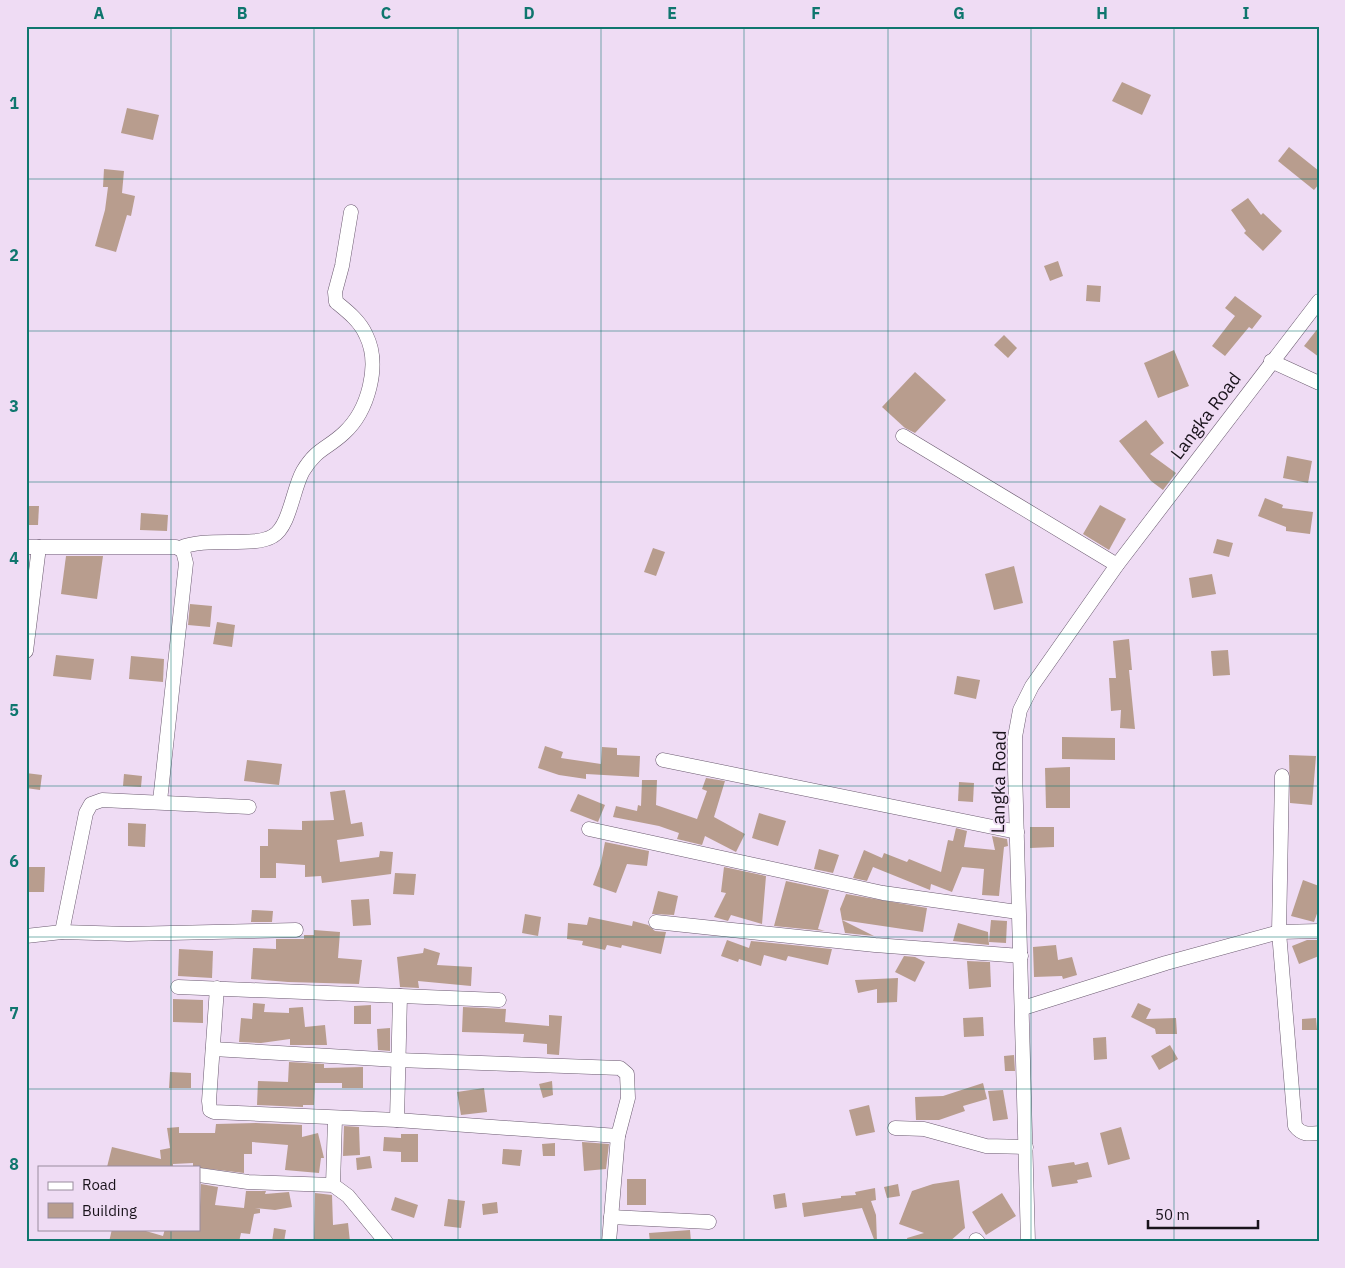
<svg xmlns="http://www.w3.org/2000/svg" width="1345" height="1268" font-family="'IBM Plex Sans',sans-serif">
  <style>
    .building { fill: #b89d8e }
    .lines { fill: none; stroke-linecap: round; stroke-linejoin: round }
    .street-casing { stroke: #6b5b70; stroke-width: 15 }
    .street { stroke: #fff; stroke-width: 14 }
    .grid { fill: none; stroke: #0f766e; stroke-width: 1; stroke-opacity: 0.55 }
    .labels { text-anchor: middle; stroke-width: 4; stroke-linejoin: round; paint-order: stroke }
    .street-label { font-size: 18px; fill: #19131b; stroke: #efdcf4 }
    .neatline { fill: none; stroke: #0f766e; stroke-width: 2 }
    .grid-label { font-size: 16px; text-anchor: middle; font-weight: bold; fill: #0f766e }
  </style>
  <rect width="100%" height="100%" fill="#efdcf4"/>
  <g class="building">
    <path d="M1122,82L1151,95L1142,115L1112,101Z"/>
    <path d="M127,108L159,115L153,140L121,133Z"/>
    <path d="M1289,147L1319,171V184L1314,190L1278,161Z"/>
    <path d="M104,169L124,171L122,193L135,196L131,216L127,215L116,252L95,246L105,210L108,187H103Z"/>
    <path d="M1248,198L1261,215L1263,213L1282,231L1263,251L1244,233L1246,231L1231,210Z"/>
    <path d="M1058,261L1063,276L1050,281L1044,266Z"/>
    <path d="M1087,285L1101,286L1100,302L1086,301Z"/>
    <path d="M1235,296L1262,316L1252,329L1249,327L1225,356L1212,346L1235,316L1225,308Z"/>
    <path d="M1319,327V357L1304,346Z"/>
    <path d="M1004,335L1017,348L1008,358L994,345Z"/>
    <path d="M1174,350L1189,386L1158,398L1144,363Z"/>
    <path d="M915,372L946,400L915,433L905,428L882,407Z"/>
    <path d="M1146,420L1164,443L1150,454L1176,473L1163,490L1151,481L1119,441Z"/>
    <path d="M1287,456L1312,461L1308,483L1283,478Z"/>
    <path d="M1265,498L1283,505L1282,508L1313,512L1310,534L1286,531V527L1258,516Z"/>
    <path d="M1100,505L1126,519L1109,550L1083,534Z"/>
    <path d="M26,506H39L38,525H26Z"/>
    <path d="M141,513L168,515L167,531L140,530Z"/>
    <path d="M1217,539L1233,543L1229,557L1213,553Z"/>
    <path d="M653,548L665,552L656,576L644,572Z"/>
    <path d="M66,556H103L97,599L61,594Z"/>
    <path d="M1014,566L1023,603L994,610L985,574Z"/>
    <path d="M1212,574L1216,594L1192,598L1189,578Z"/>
    <path d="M190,604L212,606L210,627L188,625Z"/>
    <path d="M217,622L235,625L232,647L213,644Z"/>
    <path d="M1129,639L1132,670H1129L1135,729L1120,728L1121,710L1111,711L1109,678H1116L1113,641Z"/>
    <path d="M1228,650L1230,675L1213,676L1211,651Z"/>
    <path d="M56,655L94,659L91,680L53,676Z"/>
    <path d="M131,656L164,659L163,682L129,679Z"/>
    <path d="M957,676L980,680L976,699L954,694Z"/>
    <path d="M1062,737L1115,738V760L1062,759Z"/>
    <path d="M545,746L563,752L561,758L601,764L602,747L617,748V755L640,756L639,777L586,774V779L559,775L538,768Z"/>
    <path d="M1289,755L1316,756L1312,805L1290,803Z"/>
    <path d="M247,760L282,764L279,785L244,781Z"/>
    <path d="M1070,767V808H1046L1045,768Z"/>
    <path d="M26,773L42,775L40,790L26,788Z"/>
    <path d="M124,774L142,776L141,787L123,786Z"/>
    <path d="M706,778L725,781L714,817L745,834L736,852L705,836L702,845L677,839L679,833L659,826L613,817L616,806L637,811L638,805L641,806L642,780H657L656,805L697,819L707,791L702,789Z"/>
    <path d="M959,782L974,783L973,802L958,801Z"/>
    <path d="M345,790L351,824L362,822L364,836L337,840L340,862L379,857L380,851L393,852L391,874L322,883L321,876L305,877V865L276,863V878H260V846H268V829L302,830V821L334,820L330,792Z"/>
    <path d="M578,794L605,805L598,822L570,811Z"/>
    <path d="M759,813L786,821L778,846L752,838Z"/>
    <path d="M128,823L146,824L145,847L128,846Z"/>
    <path d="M1030,827H1054V847L1030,848Z"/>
    <path d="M956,828L967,831L964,847L995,850L992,836L1007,839L1008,846L1004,847L999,896L982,895L984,869L962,867L952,892L931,884L930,890L873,867L867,881L853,878L864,850L882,858L884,853L907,862L909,859L941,872L948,840L953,841Z"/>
    <path d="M605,842L649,851L647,866L627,864L616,893L593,885L601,863Z"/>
    <path d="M819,849L839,855L833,873L814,869Z"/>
    <path d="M28,867H45L44,892H27Z"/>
    <path d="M724,867L766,876L762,924L731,915L728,921L714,917L726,893L721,892Z"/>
    <path d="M395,873L416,874L414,895L393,894Z"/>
    <path d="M1303,880L1319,886V908L1314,922L1291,916Z"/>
    <path d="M786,881L829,890L818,929L825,931L774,926Z"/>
    <path d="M658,891L678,896L674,915L652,914Z"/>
    <path d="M846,894L927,908L923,932L842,920L840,909Z"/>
    <path d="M369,899L371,925L353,926L351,900Z"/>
    <path d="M252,910L273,911L272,922H251Z"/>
    <path d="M525,914L541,917L538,936L522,933Z"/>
    <path d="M589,917L632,926L633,921L648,925L655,931L666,932L661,954L622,945L621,948L607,945L605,950L582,945L583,941L567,939L568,923L587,925Z"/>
    <path d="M842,920L874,936L845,933Z"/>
    <path d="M991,920L1007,921L1006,943L989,942Z"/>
    <path d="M958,923L988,932L989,945L953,941Z"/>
    <path d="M314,930L340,932L338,958L362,960L359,984L288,982L251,979L253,948L276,949V939H304V935H314Z"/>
    <path d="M727,940L749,948L751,941L832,949L828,965L788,956L786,961L764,955L761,966L739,959L738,962L721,956Z"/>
    <path d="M1307,940H1319V956L1299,964L1292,946Z"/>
    <path d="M1056,945L1058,960L1072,957L1077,975L1063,979L1062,976L1034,977L1033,947Z"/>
    <path d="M424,948L440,953L437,965L472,967L471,986L418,981L419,988L400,987L397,957L423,953Z"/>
    <path d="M179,949L213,951L212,978L178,976Z"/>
    <path d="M904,956L915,957L925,962L915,982L895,972Z"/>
    <path d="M967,961L990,962L991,987L969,989Z"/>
    <path d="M898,978L897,1002L877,1003V989L858,993L855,980Z"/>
    <path d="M173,999L203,1000V1023L173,1022Z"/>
    <path d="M253,1003L265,1004L264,1012L289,1013V1008L303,1007L305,1027L325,1025L327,1045H290V1039L261,1043L239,1042L241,1018L252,1019Z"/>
    <path d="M1138,1003L1151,1009L1146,1019L1176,1018L1177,1034H1156L1155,1029L1131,1017Z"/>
    <path d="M371,1005V1024H354V1006Z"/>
    <path d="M463,1007L506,1009L505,1022L549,1026V1015L562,1016L559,1055L547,1054V1044L523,1042L524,1034L462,1032Z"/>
    <path d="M983,1017L984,1036L964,1037L963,1018Z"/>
    <path d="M1316,1018L1317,1030H1302V1019Z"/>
    <path d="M390,1028V1051L378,1050L377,1029Z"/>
    <path d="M1106,1037L1107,1059L1094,1060L1093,1038Z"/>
    <path d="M1170,1045L1178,1059L1159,1070L1151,1056Z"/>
    <path d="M1014,1055L1015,1071H1005L1004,1056Z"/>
    <path d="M289,1062L324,1064V1068L363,1067V1088H342V1083H315L314,1105H303V1107L257,1105L258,1081L288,1082Z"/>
    <path d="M170,1072L191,1073V1088H169Z"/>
    <path d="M552,1081L553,1095L543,1098L539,1084Z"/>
    <path d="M983,1083L987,1099L963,1106L965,1111L939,1120H916L915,1097L943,1096Z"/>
    <path d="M484,1088L487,1112L461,1115L457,1092Z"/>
    <path d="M1003,1090L1008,1119L993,1121L988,1091Z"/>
    <path d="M869,1105L875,1132L856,1136L849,1110Z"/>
    <path d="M256,1123L302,1125V1137L318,1133L324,1158H321L319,1173L285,1170L288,1145L252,1142V1154H244V1173L193,1167V1163L173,1164V1167H107L112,1147L161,1159L160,1150L170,1148L167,1128L179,1127V1133H215L216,1124Z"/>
    <path d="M344,1126L359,1127L360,1155L343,1156Z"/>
    <path d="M1121,1127L1130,1159L1108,1165L1100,1133Z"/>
    <path d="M401,1134H418V1162H401V1152L383,1151L384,1137L401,1138Z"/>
    <path d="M582,1142L609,1144L606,1169L584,1171Z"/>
    <path d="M555,1143V1156H543L542,1144Z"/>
    <path d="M503,1149L522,1150L520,1166L502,1164Z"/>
    <path d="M370,1156L372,1168L357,1170L356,1158Z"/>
    <path d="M1074,1162L1075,1165L1088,1162L1092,1177L1077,1180L1078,1183L1052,1187L1048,1166Z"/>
    <rect x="627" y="1179" width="19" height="26"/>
    <path d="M959,1180L965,1228L949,1242H908L907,1238L924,1233L899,1224L912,1191L933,1184Z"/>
    <path d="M201,1184L218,1187L215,1205L244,1208L246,1191H266L265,1194L289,1192L292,1207L275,1210L255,1208L260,1209V1213L254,1214L250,1234L241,1233L239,1242L214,1239V1242H109L112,1229H139L163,1236L165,1229H199Z"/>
    <path d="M898,1184L900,1196L887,1198L884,1187Z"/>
    <path d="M875,1188L876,1200L871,1201L876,1215L877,1242H875L862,1208L804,1217L802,1203L841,1198V1196L856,1195L855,1192Z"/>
    <path d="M315,1193L332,1195L333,1225L348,1223L350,1242H314Z"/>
    <path d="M785,1193L787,1207L775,1209L773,1195Z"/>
    <path d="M1002,1193L1016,1216L986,1235L972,1212Z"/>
    <path d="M395,1197L418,1205L414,1218L391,1210Z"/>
    <path d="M448,1199L465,1201L461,1228L444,1226Z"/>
    <path d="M497,1202L498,1213L483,1215L482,1204Z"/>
    <path d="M274,1228L286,1230L284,1242H272Z"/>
    <path d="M690,1230L691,1242H650L649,1233Z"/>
  </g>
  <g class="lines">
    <defs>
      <g id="street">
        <path d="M1271,361L1319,383"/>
        <path d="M903,436L1117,565"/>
        <path d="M26,547H176L183,551L186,563L160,801"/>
        <path d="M180,548C206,536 254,548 273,536C290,526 293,488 303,471C317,448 327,449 344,433C368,411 381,365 366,335C360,321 347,311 336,302L335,292L342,266L351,212"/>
        <path d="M26,651L39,547"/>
        <path d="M663,760L1017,832"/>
        <path d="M1282,776L1279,932L1295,1126C1302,1135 1308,1134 1319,1133"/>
        <path d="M589,829L883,893L1018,912"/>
        <path d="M656,922L875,945L1021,956"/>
        <path d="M62,932L86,813L91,804L102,800L249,807"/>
        <path d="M26,936L62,932L128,934L296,930"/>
        <path d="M178,987L499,1000"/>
        <path d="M217,988L209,1101L210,1110L214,1112L397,1120L618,1136"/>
        <path d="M1023,1008L1166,963L1279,932L1319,931"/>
        <path d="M213,1049L397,1060L620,1068L627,1074L628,1098L618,1136L609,1242"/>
        <path d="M397,1120L400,996"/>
        <path d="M895,1128L924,1129L986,1146L1026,1147"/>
        <path d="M199,1175L248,1182L333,1185L348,1196L386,1242"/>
        <path d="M333,1185L335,1119"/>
        <path d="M611,1217L709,1222"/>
        <path d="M976,1240L978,1242"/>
        <path d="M1028,1242L1015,769V737L1020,710L1032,686L1117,565L1319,301"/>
      </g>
    </defs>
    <use href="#street" class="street-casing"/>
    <use href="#street" class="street"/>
  </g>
  <path class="grid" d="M171,26V1167M314,26V1242M458,26V1242M601,26V1242M744,26V1242M888,26V1242M1031,26V1242M1174,26V1242M26,179H1319M26,331H1319M26,482H1319M26,634H1319M26,786H1319M26,937H1319M26,1089H1319M171,1229V1242"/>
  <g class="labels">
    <g class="street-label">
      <text transform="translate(1206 416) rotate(-53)" y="6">Langka Road</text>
      <text transform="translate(999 782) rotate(-89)" y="6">Langka Road</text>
    </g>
  </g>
  <rect width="1345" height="1268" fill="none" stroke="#efdcf4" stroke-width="55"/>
  <rect x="38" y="1166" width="162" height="65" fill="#efdcf4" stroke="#998c9d"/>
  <rect x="48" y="1182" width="25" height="8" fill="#ffffff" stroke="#998c9d"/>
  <text x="82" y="1190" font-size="15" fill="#19131b">Road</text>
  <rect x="48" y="1203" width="25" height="15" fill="#b89d8e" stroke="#998c9d"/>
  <text x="82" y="1216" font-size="15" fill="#19131b">Building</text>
  <path d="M1148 1220v8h110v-8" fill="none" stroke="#19131b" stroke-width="2.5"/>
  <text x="1155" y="1220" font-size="15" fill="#19131b" stroke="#efdcf4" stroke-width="4" paint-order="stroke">50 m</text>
  <rect x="28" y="28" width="1290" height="1212" class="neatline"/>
  <g class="grid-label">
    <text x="99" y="19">A</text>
    <text x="242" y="19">B</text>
    <text x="386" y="19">C</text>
    <text x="529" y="19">D</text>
    <text x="672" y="19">E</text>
    <text x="816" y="19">F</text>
    <text x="959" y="19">G</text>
    <text x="1102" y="19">H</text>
    <text x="1246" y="19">I</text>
    <text x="14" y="109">1</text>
    <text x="14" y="261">2</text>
    <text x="14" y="412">3</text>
    <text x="14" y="564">4</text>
    <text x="14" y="716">5</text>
    <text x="14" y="867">6</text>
    <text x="14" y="1019">7</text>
    <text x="14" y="1170">8</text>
  </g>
</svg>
